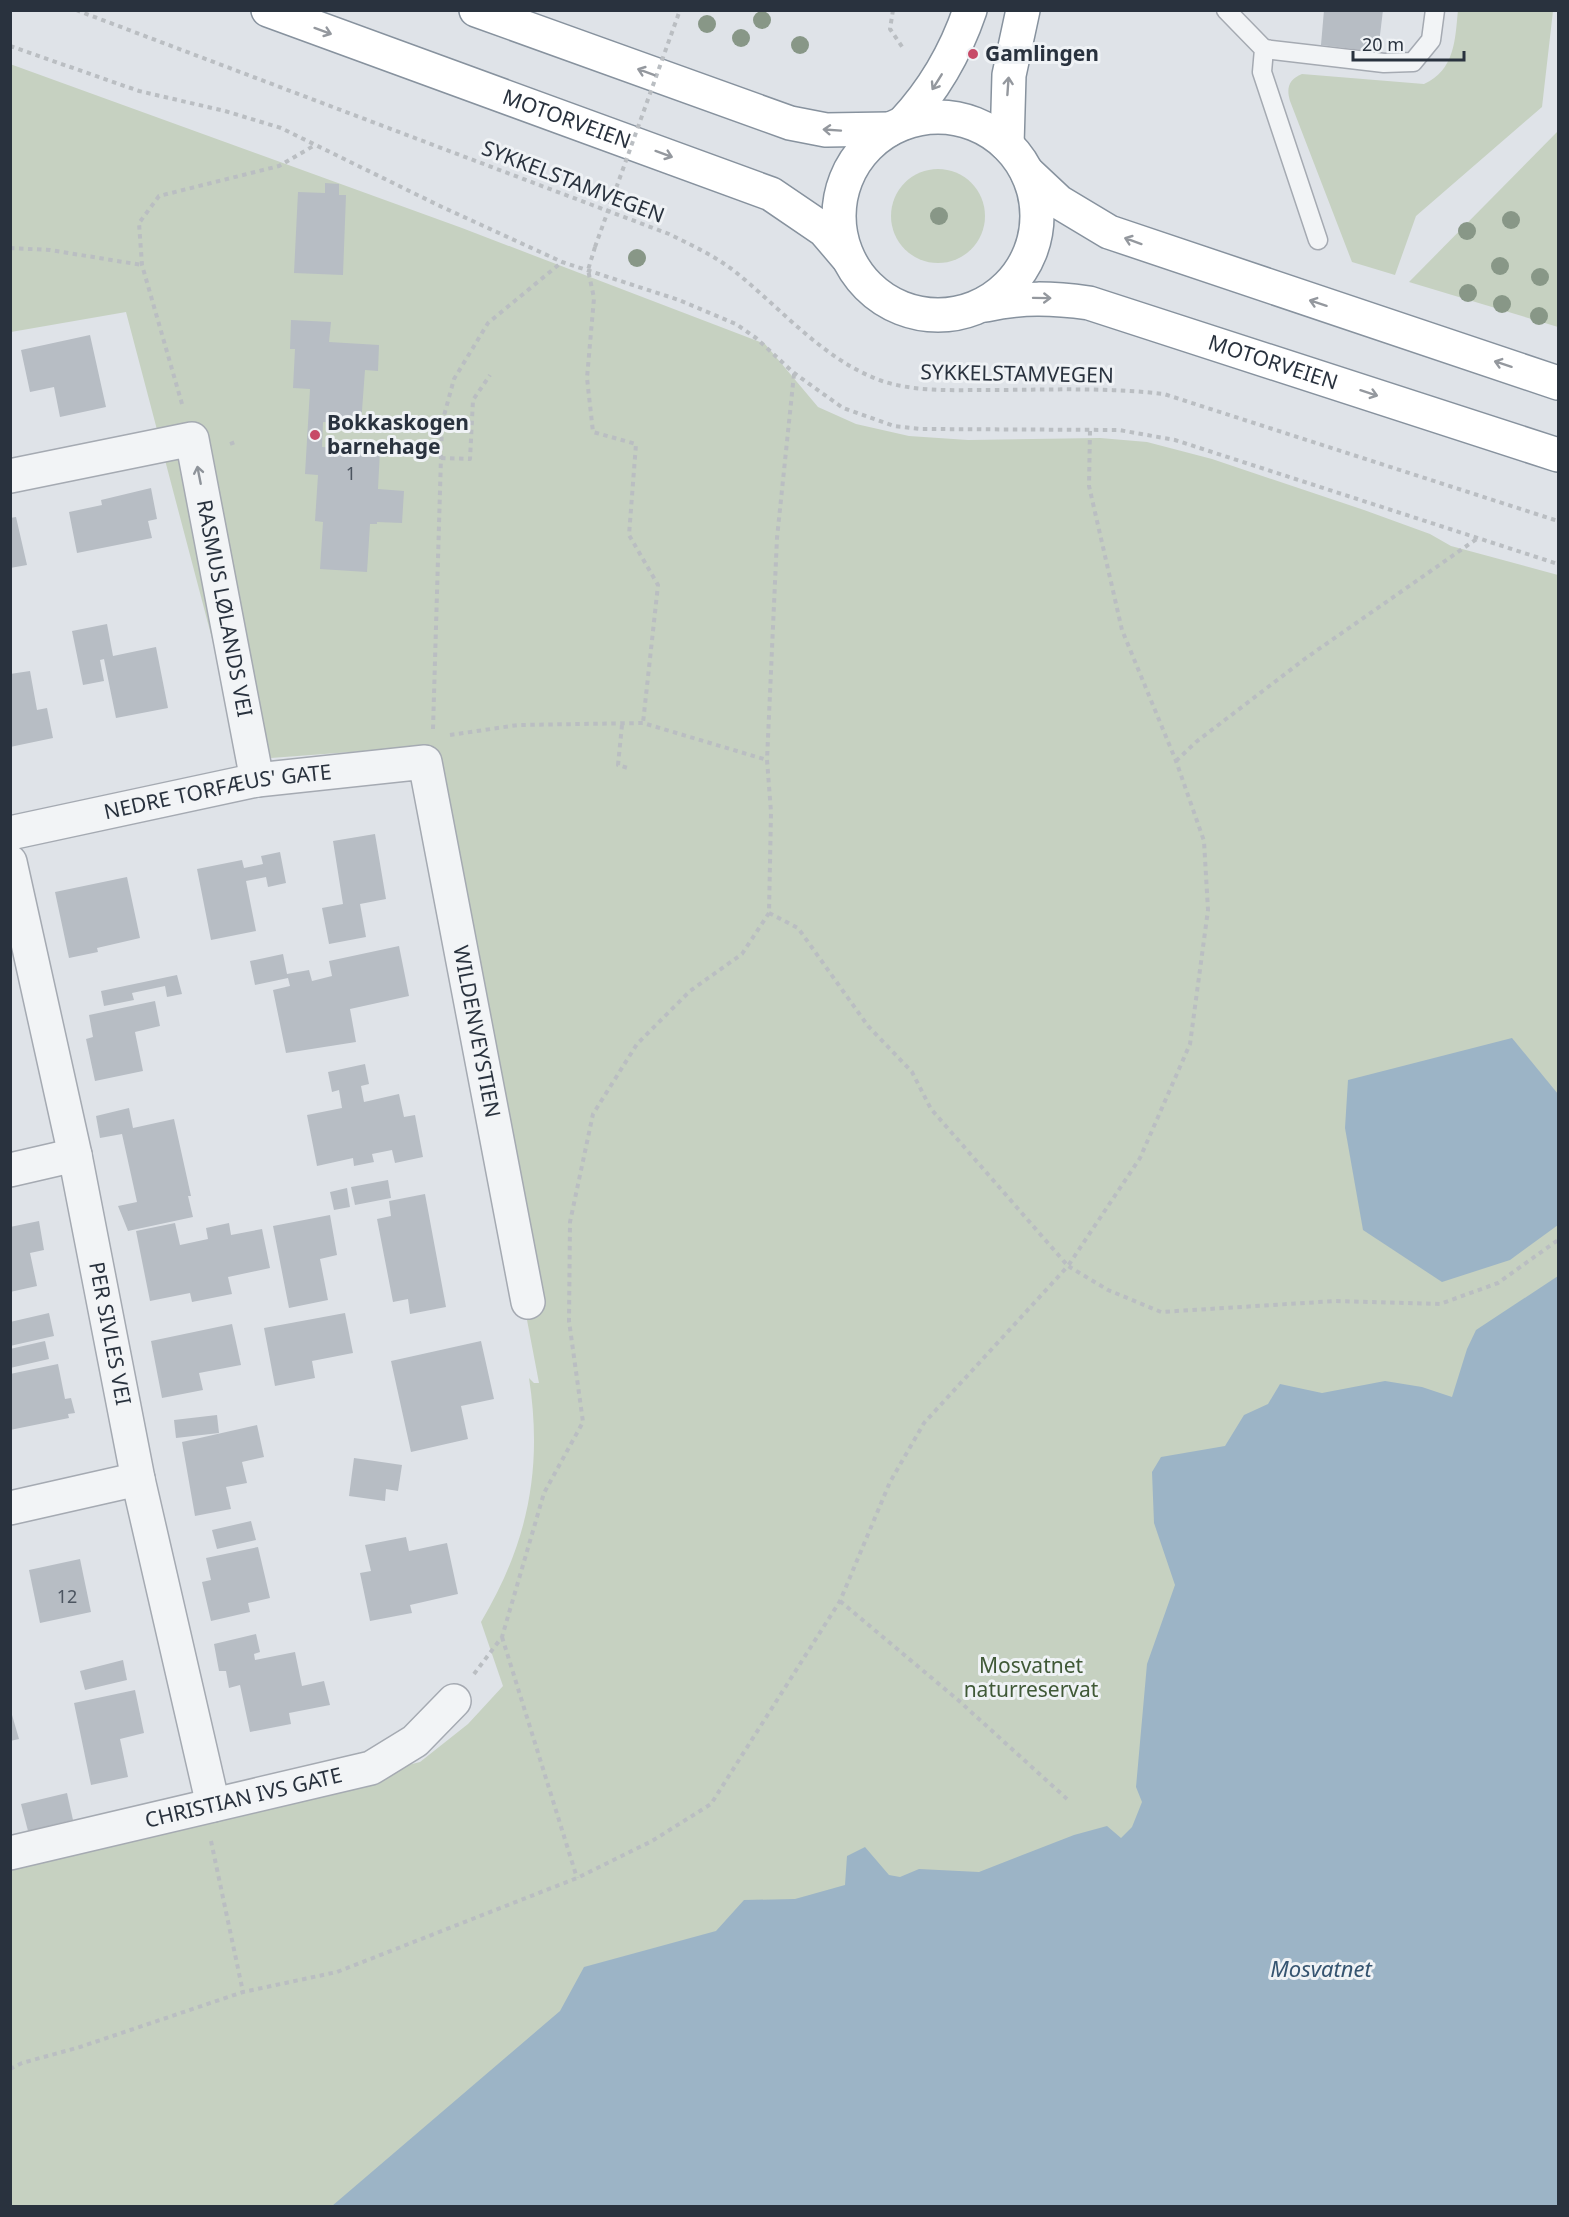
<svg xmlns="http://www.w3.org/2000/svg" width="1569" height="2217" font-family="'Noto Sans',sans-serif">
  <style>
    .green { fill: #c6d1c1 }
    .water { fill: #9cb4c6 }
    .building { fill: #b7bdc4 }
    .lines { fill: none; stroke-linecap: round; stroke-linejoin: round }
    .lane-casing { stroke: #a5aab2; stroke-width: 21 }
    .street-casing { stroke: #a5aab2; stroke-width: 36 }
    .highway-casing { stroke: #87929e; stroke-width: 36 }
    .path { stroke: #babec2; stroke-width: 4; stroke-dasharray: 4.5 4.5; stroke-linecap: butt }
    .lane { stroke: #f2f4f6; stroke-width: 18 }
    .street { stroke: #f2f4f6; stroke-width: 33 }
    .highway { stroke: #fff; stroke-width: 33 }
    .path-bridge { stroke: #babec2; stroke-width: 4; stroke-dasharray: 4.5 4.5; stroke-linecap: butt }
    .tree { fill: #889787 }
    .oneway { stroke: #94989e }
    .oneway2 { stroke: #8e939a }
    .poi-dot { fill: #c74a67; stroke: #eff2f5; stroke-width: 2 }
    .labels { text-anchor: middle; stroke-width: 6; stroke-linejoin: round; paint-order: stroke }
    .number-label { font-size: 18px; fill: #4c5560 }
    .poi-label { font-size: 21px; font-weight: bold; fill: #29323e; stroke: #eff2f5; text-anchor: start }
    .street-label { font-size: 21px; fill: #29323e; stroke: #eff2f5 }
    .park-label { font-size: 21px; fill: #405937; stroke: #eff2f5 }
    .water-label { font-size: 22px; font-style: italic; fill: #355470; stroke: #eff2f5 }
  </style>
  <rect width="100%" height="100%" fill="#dfe3e8"/>
  <g class="green">
    <path d="M1458,10L1553,11L1542,107L1416,216L1395,275L1352,262L1290,101C1286,88 1289,79 1302,74L1424,84C1455,70 1455,40 1458,10Z"/>
    <path d="M10,64L462,228L765,344L818,407L856,424L909,436L968,440L1100,438L1147,442L1212,459L1364,510L1430,534L1451,546L1558,575V2206H11V1864L420,1762L468,1724L503,1686L481,1622C528,1543 543,1469 529,1378L534,1383H539L418,747L244,760L126,312L11,332Z"/>
    <path d="M1558,131V327L1409,282Z"/>
    <circle cx="938" cy="216" r="47"/>
  </g>
  <g class="water">
    <path d="M1512,1038L1558,1094V1225L1510,1260L1442,1282L1363,1230L1345,1128L1348,1080Z"/>
    <path d="M1558,1276V2206H332L560,2011L584,1967L716,1931L744,1900L795,1899L845,1885L847,1856L865,1847L889,1875L900,1877L919,1869L979,1872L1074,1835L1107,1826L1121,1838L1132,1827L1142,1802L1136,1787L1147,1664L1175,1585L1154,1523L1152,1472L1161,1457L1225,1446L1244,1415L1268,1404L1280,1384L1322,1393L1385,1381L1422,1387L1452,1397L1467,1349L1476,1330Z"/>
  </g>
  <g class="building">
    <path d="M1324,10H1383L1378,52L1321,45Z"/>
    <path d="M325,183L339,184V195H346L343,275L294,273L298,192L325,193Z"/>
    <path d="M291,320L331,322L329,342L379,345L378,371L365,370L361,424L323,422L322,447L380,450L378,489L404,491L402,523L377,522V524H370L367,572L320,569L323,522L315,521L318,475L305,474L310,389L293,388L295,349H290Z"/>
    <path d="M90,335L106,407L60,417L54,387L30,392L21,350Z"/>
    <path d="M151,488L157,519L148,521L152,538L77,553L69,512L102,505L101,500Z"/>
    <path d="M16,517L27,565L10,568V518Z"/>
    <path d="M107,624L113,656L156,647L168,708L116,718L104,659L100,660L104,681L83,685L72,631Z"/>
    <path d="M30,671L37,710L47,708L53,738L10,747V674Z"/>
    <path d="M375,834L386,899L360,904L366,937L329,944L322,908L343,904L333,841Z"/>
    <path d="M280,852L286,883L268,887L266,877L246,881L256,931L211,940L197,869L242,860L244,868L263,864L261,856Z"/>
    <path d="M127,877L140,938L97,948L98,952L69,958L55,892Z"/>
    <path d="M399,946L409,996L350,1009L356,1042L286,1053L273,990L290,986L288,978L255,985L250,961L283,954L287,974L309,970L312,981L332,976L329,961Z"/>
    <path d="M177,975L182,994L167,997L165,986L132,993L134,1000L104,1006L101,991Z"/>
    <path d="M155,1001L160,1026L135,1032L143,1071L95,1081L86,1039L93,1037L89,1015Z"/>
    <path d="M365,1064L369,1084L361,1086L364,1102L399,1094L404,1117L415,1115L423,1157L395,1163L392,1150L372,1154L374,1162L354,1166L353,1158L317,1166L307,1115L342,1108L339,1090L332,1092L328,1072Z"/>
    <path d="M129,1108L133,1128L174,1119L191,1196H188L193,1217L128,1231L118,1206L137,1202L122,1134L100,1138L96,1116Z"/>
    <path d="M388,1180L391,1198L355,1205L351,1187Z"/>
    <path d="M347,1188L350,1207L334,1210L330,1192Z"/>
    <path d="M425,1194L446,1307L410,1314L408,1299L393,1302L377,1219L391,1216L389,1201Z"/>
    <path d="M330,1215L337,1255L320,1259L328,1300L289,1308L273,1226Z"/>
    <path d="M39,1221L44,1250L30,1253L37,1286L10,1292V1227Z"/>
    <path d="M175,1223L180,1245L208,1239L206,1228L229,1223L231,1235L262,1229L270,1268L228,1277L232,1294L192,1302L190,1293L150,1301L136,1231Z"/>
    <path d="M49,1313L54,1336L10,1346V1322Z"/>
    <path d="M345,1313L353,1353L312,1361L315,1378L275,1386L264,1328Z"/>
    <path d="M232,1324L241,1365L199,1373L203,1390L162,1398L151,1341Z"/>
    <path d="M45,1341L49,1359L10,1368V1349Z"/>
    <path d="M481,1341L494,1399L461,1406L468,1439L411,1452L391,1361Z"/>
    <path d="M58,1364L65,1399L71,1398L75,1413L68,1414L69,1418L10,1430V1374Z"/>
    <path d="M217,1415L219,1433L176,1438L174,1420Z"/>
    <path d="M257,1425L264,1457L242,1462L247,1483L226,1487L231,1509L195,1516L182,1442Z"/>
    <path d="M354,1458L402,1465L398,1491L386,1489L385,1501L349,1496Z"/>
    <path d="M251,1521L256,1540L217,1549L212,1530Z"/>
    <path d="M406,1537L409,1551L447,1543L458,1594L410,1605L412,1613L370,1621L360,1573L371,1571L365,1545Z"/>
    <path d="M258,1547L270,1598L248,1603L250,1612L211,1621L202,1582L211,1580L206,1558Z"/>
    <path d="M80,1559L91,1612L40,1623L29,1570Z"/>
    <path d="M256,1634L260,1652L254,1654L255,1660L295,1652L302,1686L324,1681L330,1705L289,1713L291,1724L250,1732L240,1685L229,1688L226,1671H219L214,1644Z"/>
    <path d="M123,1660L127,1680L85,1690L80,1671Z"/>
    <path d="M135,1690L144,1733L120,1739L128,1777L91,1785L74,1703Z"/>
    <path d="M10,1708L19,1739L10,1741Z"/>
    <path d="M67,1793L73,1820L28,1831L21,1804Z"/>
  </g>
  <g class="lines">
    <defs>
      <g id="lane">
        <path d="M1226,10L1264,49L1262,72L1318,240"/>
        <path d="M1264,49L1384,63L1413,62L1431,40L1435,10"/>
      </g>
      <g id="street">
        <path id="s1" d="M10,476L192,439L257,780"/>
        <path id="s2" d="M10,833L257,780L425,762L528,1302"/>
        <path id="s3" d="M10,862L75,1155L138,1479L213,1805"/>
        <path d="M10,1170L75,1155"/>
        <path d="M10,1508L138,1479"/>
        <path id="s4" d="M10,1853L371,1768L415,1741L454,1701"/>
      </g>
      <g id="highway">
        <path id="s5" d="M268,10L771,194L824,230L847,257"/>
        <path d="M476,10L790,123L826,130L890,129"/>
        <circle cx="938" cy="216" r="99"/>
        <path d="M903,123C934,90 955,54 970,10"/>
        <path d="M1007,145L1009,75L1023,10"/>
        <path d="M1027,172L1059,202L1109,232L1558,383"/>
        <path id="s6" d="M986,305C1022,297 1052,298 1089,303L1558,455"/>
      </g>
    </defs>
    <use href="#lane" class="lane-casing"/>
    <use href="#street" class="street-casing"/>
    <use href="#highway" class="highway-casing"/>
    <g class="path">
      <path d="M76,10L669,234C691,245 713,255 733,270C781,308 823,360 882,381C915,392 952,390 986,390C1046,390 1105,387 1164,394L1558,521"/>
      <path d="M893,10L890,29L903,48"/>
      <path d="M10,46L139,91L225,111L281,128L442,207L562,262L679,300L736,324L756,338L794,373L843,408L894,426L921,429L1119,430L1175,440L1558,564"/>
      <path d="M595,247L588,270L594,298L587,378L593,432L636,444L629,535L658,585L643,723"/>
      <path d="M10,248L50,250L142,265"/>
      <path d="M182,404L142,265L139,223L159,196L279,166L315,145"/>
      <path d="M230,444L238,441"/>
      <path d="M441,458L470,459L473,400L490,375"/>
      <path d="M622,725L618,765L631,769"/>
      <path d="M433,729L442,423L454,379L488,323L562,262"/>
      <path d="M450,735L518,725L643,723L767,760"/>
      <path d="M1176,761L1196,742L1306,658L1478,538"/>
      <path d="M769,913L798,928L868,1026L912,1072L931,1109L1068,1266L1140,1158L1190,1044L1208,910L1204,841L1176,761L1122,630L1089,486L1090,430"/>
      <path d="M840,1601L958,1700L1067,1799"/>
      <path d="M502,1637L577,1878"/>
      <path d="M474,1674L502,1637L544,1493L583,1422L569,1321L570,1222L593,1114L637,1044L690,991L742,954L769,913L771,812L767,760L777,538L794,374"/>
      <path d="M211,1841L243,1992"/>
      <path d="M10,2069L22,2063L80,2047L243,1992L337,1972L577,1878L652,1841L711,1804L840,1601L890,1482L924,1423L1068,1266L1108,1290L1161,1312L1336,1301L1440,1304L1498,1283L1558,1240"/>
    </g>
    <use href="#lane" class="lane"/>
    <use href="#street" class="street"/>
    <use href="#highway" class="highway"/>
    <path class="path-bridge" d="M595,247L680,10"/>
  </g>
  <g class="tree">
    <circle cx="762" cy="20" r="9"/>
    <circle cx="707" cy="24" r="9"/>
    <circle cx="741" cy="38" r="9"/>
    <circle cx="800" cy="45" r="9"/>
    <circle cx="939" cy="216" r="9"/>
    <circle cx="1511" cy="220" r="9"/>
    <circle cx="1467" cy="231" r="9"/>
    <circle cx="637" cy="258" r="9"/>
    <circle cx="1500" cy="266" r="9"/>
    <circle cx="1540" cy="277" r="9"/>
    <circle cx="1468" cy="293" r="9"/>
    <circle cx="1502" cy="304" r="9"/>
    <circle cx="1539" cy="316" r="9"/>
  </g>
  <defs><path id="oneway-shaft" d="M-6 0H5M1.5-3L5.5 0L1.5 3" fill="none" stroke-width="1.6" stroke-linecap="round" stroke-linejoin="round" transform="scale(1.5)"/></defs>
  <g class="oneway">
    <use href="#oneway-shaft" transform="translate(323 31) rotate(20)"/>
    <use href="#oneway-shaft" transform="translate(646 72) rotate(-160)"/>
    <use href="#oneway-shaft" transform="translate(937 82) rotate(122)"/>
    <use href="#oneway-shaft" transform="translate(1008 86) rotate(-86)"/>
    <use href="#oneway-shaft" transform="translate(832 130) rotate(-176)"/>
    <use href="#oneway-shaft" transform="translate(664 154) rotate(20)"/>
    <use href="#oneway-shaft" transform="translate(1133 241) rotate(-160)"/>
    <use href="#oneway-shaft" transform="translate(1042 298) rotate(1)"/>
    <use href="#oneway-shaft" transform="translate(1318 303) rotate(-162)"/>
    <use href="#oneway-shaft" transform="translate(1503 364) rotate(-162)"/>
    <use href="#oneway-shaft" transform="translate(1369 393) rotate(18)"/>
  </g>
  <use class="oneway2" href="#oneway-shaft" transform="translate(199 475) rotate(-101)"/>
  <g class="poi-dot">
    <circle cx="973" cy="54" r="6"/>
    <circle cx="315" cy="435" r="6"/>
  </g>
  <g class="labels">
    <g class="number-label">
      <text x="351" y="480">1</text>
      <text x="67" y="1603">12</text>
    </g>
    <g class="poi-label">
      <text x="985" y="61">Gamlingen</text>
      <text x="327" y="430">Bokkaskogen<tspan x="327" dy="24">barnehage</tspan></text>
    </g>
    <g class="street-label">
      <text dy="7" stroke="none"><textPath href="#s5" startOffset="318">MOTORVEIEN</textPath></text>
      <text transform="translate(573 182) rotate(21)" y="7">SYKKELSTAMVEGEN</text>
      <text dy="7" stroke="none"><textPath href="#s6" startOffset="297">MOTORVEIEN</textPath></text>
      <text transform="translate(1017 374) rotate(1)" y="7">SYKKELSTAMVEGEN</text>
      <text dy="7" stroke="none"><textPath href="#s1" startOffset="358">RASMUS LØLANDS VEI</textPath></text>
      <text dy="7" stroke="none"><textPath href="#s2" startOffset="212">NEDRE TORFÆUS' GATE</textPath></text>
      <text dy="7" stroke="none"><textPath href="#s2" startOffset="696">WILDENVEYSTIEN</textPath></text>
      <text dy="7" stroke="none"><textPath href="#s3" startOffset="482">PER SIVLES VEI</textPath></text>
      <text dy="7" stroke="none"><textPath href="#s4" startOffset="240">CHRISTIAN IVS GATE</textPath></text>
    </g>
    <g class="park-label">
      <text x="1031" y="1673">Mosvatnet<tspan x="1031" dy="24">naturreservat</tspan></text>
    </g>
    <g class="water-label">
      <text x="1321" y="1977">Mosvatnet</text>
    </g>
  </g>
  <rect width="1569" height="2217" fill="none" stroke="#29323e" stroke-width="24"/>
  <path d="M1353 51v9h111v-9" fill="none" stroke="#29323e" stroke-width="3"/>
  <text x="1362" y="51" font-size="18" fill="#29323e" stroke="#eff2f5" stroke-width="4.5" paint-order="stroke">20 m</text>
</svg>
